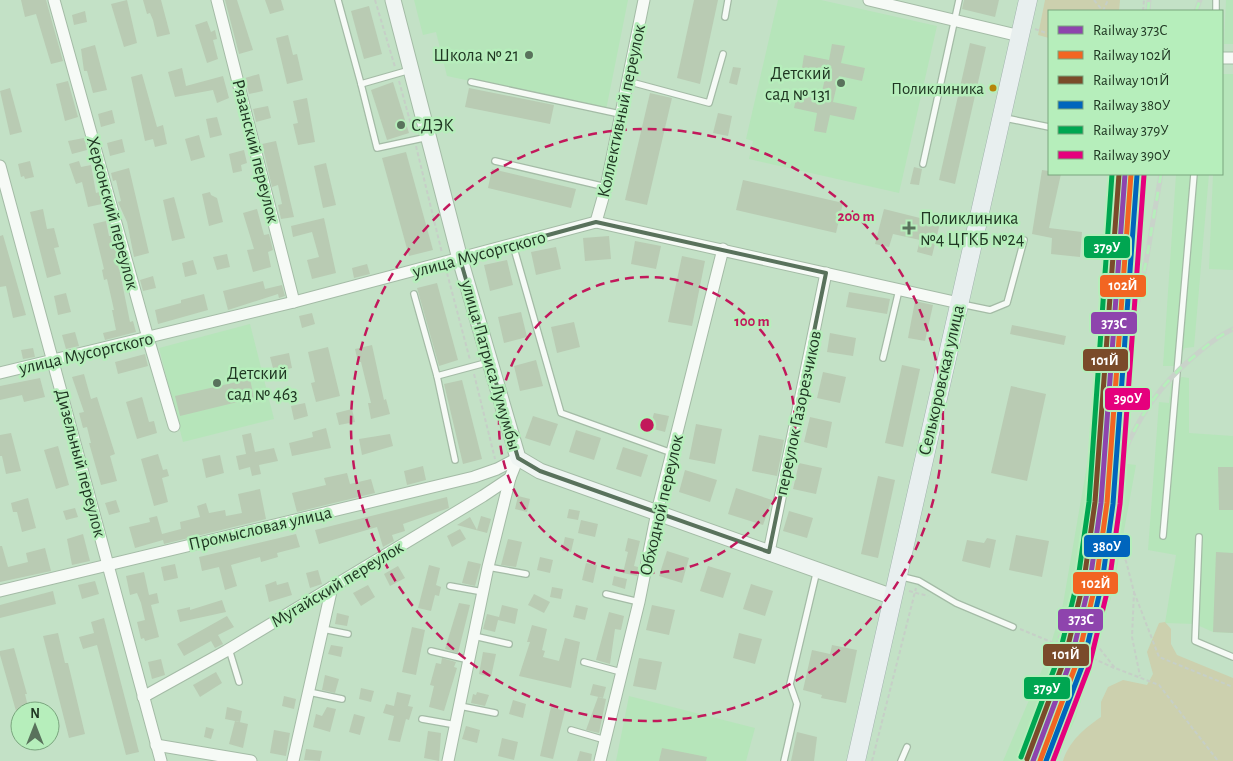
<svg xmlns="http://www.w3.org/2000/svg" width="1233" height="761" font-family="'Alegreya Sans',sans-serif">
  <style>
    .built { fill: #b6e5ba }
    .green { fill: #ccd0ae }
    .building { fill: #b9cbb3 }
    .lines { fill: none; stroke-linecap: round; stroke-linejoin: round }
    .lane-casing { stroke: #a4bba6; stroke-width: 8 }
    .street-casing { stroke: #a4bba6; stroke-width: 13 }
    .secondary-casing { stroke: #a4bba6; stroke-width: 17 }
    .primary-casing { stroke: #a1b3ad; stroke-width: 19 }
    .path { stroke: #c6cfc7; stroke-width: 2; stroke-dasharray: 4 2.5; stroke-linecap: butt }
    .lane { stroke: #f6faf6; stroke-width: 5.5 }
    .street { stroke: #f6faf6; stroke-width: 11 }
    .secondary { stroke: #eff5f2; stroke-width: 15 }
    .primary { stroke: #e8efef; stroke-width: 18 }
    .rail-casing { stroke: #c9d3ca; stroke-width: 5 }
    .rail { stroke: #b6eebb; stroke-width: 3; stroke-dasharray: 9; stroke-linecap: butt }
    .rail-1-casing { stroke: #b6eebb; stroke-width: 9 }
    .rail-2-casing { stroke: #b6eebb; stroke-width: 9 }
    .rail-3-casing { stroke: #b6eebb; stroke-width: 9 }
    .rail-4-casing { stroke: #b6eebb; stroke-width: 9 }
    .rail-5-casing { stroke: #b6eebb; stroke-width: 9 }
    .rail-6-casing { stroke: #b6eebb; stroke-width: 9 }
    .rail-1 { stroke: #8e44ad; stroke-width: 5 }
    .rail-2 { stroke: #f26522; stroke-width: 5 }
    .rail-3 { stroke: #7a4b2a; stroke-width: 5 }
    .rail-4 { stroke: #0065bd; stroke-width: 5 }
    .rail-5 { stroke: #00a651; stroke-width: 5 }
    .rail-6 { stroke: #e5007d; stroke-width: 5 }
    .marked { fill: none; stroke: #59725c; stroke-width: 4; stroke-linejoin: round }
    .ring { fill: none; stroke: #c2185b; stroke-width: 2.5; stroke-dasharray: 9 6 }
    .poi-dot { fill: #59725c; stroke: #b6eebb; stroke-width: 2 }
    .bus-dot { fill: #b6850a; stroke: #b6eebb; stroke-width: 2 }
    .labels { text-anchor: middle; stroke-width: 5; stroke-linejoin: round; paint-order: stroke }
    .bus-label { font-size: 17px; fill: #203723; stroke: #b6eebb; text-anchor: end }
    .poi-label { font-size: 18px; fill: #203723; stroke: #b6eebb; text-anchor: start }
    .street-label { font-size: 18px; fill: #203723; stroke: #b6eebb }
    .centre { fill: #c2185b; stroke: #b6eebb; stroke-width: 2.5 }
    .ring-label { font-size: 15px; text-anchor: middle; font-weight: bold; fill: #c2185b; stroke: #b6eebb; stroke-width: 5; stroke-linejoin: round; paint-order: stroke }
    .line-badge { stroke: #b6eebb; stroke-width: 2 }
    .badge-label { font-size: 14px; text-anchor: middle; font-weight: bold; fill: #fff }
  </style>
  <rect width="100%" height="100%" fill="#c3e1c6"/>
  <g class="built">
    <path d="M414,0H628L606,110L447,76L436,32L423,35Z"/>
    <path d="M778,0H821L937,26L899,193L749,159L753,141L746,139Z"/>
    <path d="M1226,0H1233V44H1224Z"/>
    <path d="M1222,74H1233V270L1209,269L1213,174H1222Z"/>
    <path d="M1176,174H1209L1194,347L1185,348L1174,366H1163Z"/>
    <path d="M250,324L274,419L183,442L159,348Z"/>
    <path d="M1182,377L1189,378V433L1233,436V633L1213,632L1195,624L1165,623L1176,555L1148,550L1159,402L1169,403L1171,384Z"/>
    <path d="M1088,459L1136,465L1113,591L1076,717L1056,761H1003L1046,660L1063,604Z"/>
    <path d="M629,696L755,728L746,761H616Z"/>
  </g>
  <g class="green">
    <path d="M1045,0H1120L1119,11H1049V38L1038,35Z"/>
    <path d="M1165,622L1171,629V644L1177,655L1233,678V761H1063C1069,741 1085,728 1101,717V702L1108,687L1123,680L1147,685L1153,674L1147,652L1159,623Z"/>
  </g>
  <g class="building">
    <path d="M21,0H46L63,61L51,64L36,14L25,17Z"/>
    <path d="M127,0L137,43L124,47L111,4Z"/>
    <path d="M143,0H161L170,34L157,37L153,20L150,13L147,14Z"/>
    <path d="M225,0H237L253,50L239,54Z"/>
    <path d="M265,0H281L284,10L270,14Z"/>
    <path d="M694,0H718L700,84L677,78Z"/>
    <path d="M964,0H999L995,17L962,9Z"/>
    <path d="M369,6L382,54L364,59L351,11Z"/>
    <path d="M85,11L87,22L74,25L72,15Z"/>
    <path d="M207,21L211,32L215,30L217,39L213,40L218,59L207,63L195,25Z"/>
    <path d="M288,35L293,55L297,54L303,80L287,84L276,38Z"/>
    <path d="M970,43L986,47L955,184L939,180Z"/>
    <path d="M832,44L845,46L841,63L865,68L862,81L839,76L833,102L857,107L854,120L830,115L826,133L814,131L817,113L794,108L797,94L820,100L826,74L802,68L804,55L829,60Z"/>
    <path d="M95,45L107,90L93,93L87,71H84L81,49Z"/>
    <path d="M733,67L741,68L737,85L729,83Z"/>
    <path d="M182,68L186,86L223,76L229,98L217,103L213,90L175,97L168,72Z"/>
    <path d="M142,74L157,127L163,125L167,144L155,147L153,139L145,141L131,77Z"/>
    <path d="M259,74L263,91L249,94L245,78Z"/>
    <path d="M68,81L78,117L65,121L56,84Z"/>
    <path d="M393,82L409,133L387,140L371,90Z"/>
    <path d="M10,88L22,132L10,135L0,91Z"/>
    <path d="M469,88L554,105L550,124L465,107Z"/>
    <path d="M650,93L672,98L647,205L625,200Z"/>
    <path d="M307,98L315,142L298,145L293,124L298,123L293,101Z"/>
    <path d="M268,106L271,118L256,122L253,109Z"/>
    <path d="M112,110L115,123L101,127L98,114Z"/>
    <path d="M718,113L732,116L728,136L713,133Z"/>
    <path d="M217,117L222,135L210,138L206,119Z"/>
    <path d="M199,135L205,157L191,161L185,139Z"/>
    <path d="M84,138L87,150L72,154L68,141Z"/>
    <path d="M122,139L125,152L110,156L107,143Z"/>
    <path d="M276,141L294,217L281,219L278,205L282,204L278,185L272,187L262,144Z"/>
    <path d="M244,150L247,163L241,165L242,171L233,173L229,154Z"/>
    <path d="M406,152L433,250L409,256L382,158Z"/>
    <path d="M30,161L34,177L25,179L24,176L21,177L18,164Z"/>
    <path d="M79,161L81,167L91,165L96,193L99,192L102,204L88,207L82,182L76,184L69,164Z"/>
    <path d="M326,163L336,205L323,208L314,166Z"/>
    <path d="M914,167L922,169L919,185L910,184Z"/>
    <path d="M129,168L149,253L134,257L127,222L118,202L121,201L116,180L113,181L111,173Z"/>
    <path d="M492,169L576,189L571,208L488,188Z"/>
    <path d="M1042,170L1049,171V174H1061L1049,228L1082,232L1080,257L1051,254L1052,238L1032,234Z"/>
    <path d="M743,180L843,203L836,233L736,210Z"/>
    <path d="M210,192L211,195L217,198L223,222L209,226L202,194Z"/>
    <path d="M174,197L185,238L172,241L163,200Z"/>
    <path d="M43,209L47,229L54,228L59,247L54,248L61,274L47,278L30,212Z"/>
    <path d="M257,209L264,235L269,234L273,250L268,252L271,267L253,272L247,250L254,249L243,213Z"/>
    <path d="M884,209L940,223L932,256L917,252L920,240L893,234L889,247L875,244Z"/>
    <path d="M324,218L336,273L312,279L307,260L319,257L312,232L293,237L291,226Z"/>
    <path d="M106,221L109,236H112L114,243L130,322L133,321L136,332L105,340L103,333L116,330L112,310H114L107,279L104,280L102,270L104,269L93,224Z"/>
    <path d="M3,235L26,315L13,318L6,286L0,287V236Z"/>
    <path d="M609,236L611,259L585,261L583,238Z"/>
    <path d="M635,241L661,246L656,269L631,264Z"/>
    <path d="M556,247L561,269L536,275L531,252Z"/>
    <path d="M227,254L230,267L217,270L213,257Z"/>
    <path d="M682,256L705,261L692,326L668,322Z"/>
    <path d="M193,260L197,274L185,277L182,263Z"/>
    <path d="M507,260L513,285L490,291L484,265Z"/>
    <path d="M367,264L370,274L354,278L352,268Z"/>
    <path d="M153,276L156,288L143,291L140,280Z"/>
    <path d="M263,281L265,289L282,285L285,296L279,298L278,294L228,310L223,291Z"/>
    <path d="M437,283L458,360L439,366L417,288Z"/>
    <path d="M849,292L890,299L887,314L846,307Z"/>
    <path d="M66,293L71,312L58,315L54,296Z"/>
    <path d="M204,294L208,310L158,324L155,310L181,303V300Z"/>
    <path d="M915,301L933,305L925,341L908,338Z"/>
    <path d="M521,312L527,337L504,343L498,317Z"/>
    <path d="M312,313L315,324L302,328L299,316Z"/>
    <path d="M574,322L580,347L557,353L551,327Z"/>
    <path d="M1012,325L1066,336L1064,345L1010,334Z"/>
    <path d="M75,332L79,346L66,349L62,335Z"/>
    <path d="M830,333L856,338L853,356L827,352Z"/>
    <path d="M372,345L384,400L386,399L390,414L371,419L368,403H371L361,362H358L355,349Z"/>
    <path d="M328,347L340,396L316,402L311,383L315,382L308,352Z"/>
    <path d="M33,348L35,357L23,359L21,350Z"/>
    <path d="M289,353L292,368L274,372L270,357Z"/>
    <path d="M145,354L148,366L118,374L115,362Z"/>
    <path d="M536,360L543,386L520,391L514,366Z"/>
    <path d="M902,365L920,369L903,447L885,443Z"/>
    <path d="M823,372L846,377L840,403L817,398Z"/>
    <path d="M84,374L91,399L97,397L115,454L110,456L117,481L101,485L89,443H91L87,427L83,428L79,413L84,412L72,377Z"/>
    <path d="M40,378L45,397L24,402L22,395L0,400V386Z"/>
    <path d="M250,379L254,398L180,416L175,396Z"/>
    <path d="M462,380L482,459L463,464L444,384Z"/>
    <path d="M1011,386L1046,394L1027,481L991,473Z"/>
    <path d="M142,397L149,422L154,421L157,433L137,439L126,402Z"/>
    <path d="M305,403L308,416L294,420L291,406Z"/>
    <path d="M352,409L355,422L339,425L336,413Z"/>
    <path d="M654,413L669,416L665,432L650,428Z"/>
    <path d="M533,416L558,424L550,446L525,438Z"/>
    <path d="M810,417L832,422L827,448L804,442Z"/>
    <path d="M696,424L722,429L715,464L689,459Z"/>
    <path d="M326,428L331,448L292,456L289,443L313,437L312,432Z"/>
    <path d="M576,430L601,438L594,460L569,452Z"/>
    <path d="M11,433L21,471L6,474L2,456H0V435Z"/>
    <path d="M251,433L255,452L274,448L278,461L259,465L261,474L252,476L250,467L239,470L236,456L246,454L242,435Z"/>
    <path d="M390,434L393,446L362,455L359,439Z"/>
    <path d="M759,435L784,440L777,476L752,471Z"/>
    <path d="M58,446L69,485L56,489L44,450Z"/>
    <path d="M623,447L648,455L641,477L616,469Z"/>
    <path d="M158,454L163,470L167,469L169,476L162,478L168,502L154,506L141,459Z"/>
    <path d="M220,455L224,473L206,478L202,459Z"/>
    <path d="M799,463L822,468L816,494L793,489Z"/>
    <path d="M423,466L426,480L407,485L404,471Z"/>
    <path d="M1218,467H1233V510H1219Z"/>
    <path d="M685,470L717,480L710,502L679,492Z"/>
    <path d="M347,473L350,484L371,479L375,493L297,512L292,493L326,485L324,478Z"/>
    <path d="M878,476L895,480L878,558L861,554Z"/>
    <path d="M736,488L772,500L763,525L728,514Z"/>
    <path d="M260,489L266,519L164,544L163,540L135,548L129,527L150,522L149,518L157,516L162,534L181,529L180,522L200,517L197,506L206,503L209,513L225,510L226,516L242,513L238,494Z"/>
    <path d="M518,496L530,499L527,512L515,509Z"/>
    <path d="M447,497L449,508L403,524L405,531L392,535L394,541L383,547L377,527L319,544L315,530Z"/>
    <path d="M28,498L36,528L22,532L17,512H13L11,503Z"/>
    <path d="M116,500L120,512L109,515L105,503Z"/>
    <path d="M75,508L78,517L66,520L63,511Z"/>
    <path d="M569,509L580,511L578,520L567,518Z"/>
    <path d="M789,511L813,518L807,538L783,531Z"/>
    <path d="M481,516L491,519L487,533L457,525L470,517L477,530Z"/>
    <path d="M581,520L598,524L595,537L578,533Z"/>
    <path d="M460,529L466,539L452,547L447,536Z"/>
    <path d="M83,534L90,561L72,565L67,539Z"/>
    <path d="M296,534L300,547L277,553L278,557L261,562L260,557L231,565L237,586L225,590L219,567L202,571L199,557Z"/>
    <path d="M1016,535L1049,541L1042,577L1009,570Z"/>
    <path d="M565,537L574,539L571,552L562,550Z"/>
    <path d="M628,538L640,541L634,566L638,567L637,576L623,573L628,552L625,551Z"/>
    <path d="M987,538L996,540L990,568L962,561L967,540L984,543Z"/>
    <path d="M508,539L522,542L516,567L501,565Z"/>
    <path d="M0,546H2L8,567L28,562L26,553L45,548L51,571L0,582Z"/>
    <path d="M667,551L689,558L682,583L659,576Z"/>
    <path d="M1216,552L1233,553V633L1213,632Z"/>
    <path d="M540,557L553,560L550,573L537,570Z"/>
    <path d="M468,561L481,564L475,586L462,583Z"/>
    <path d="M586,563L597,565L593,583L582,580Z"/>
    <path d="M175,564L178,578L164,581L161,567Z"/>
    <path d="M429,565L440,568L436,585L441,587L439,596L435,595L431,611L418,608Z"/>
    <path d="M398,566L405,578L390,586L384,574Z"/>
    <path d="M708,566L731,573L723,598L700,591Z"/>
    <path d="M318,570L322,584L310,588L306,573Z"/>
    <path d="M144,572L149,595L157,593L159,603L151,605L159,637L145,641L144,638L141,639L137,622L145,620L141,603L137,593L130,595L126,576Z"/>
    <path d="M614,576L627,579L625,589L612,585Z"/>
    <path d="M95,581L99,594L82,599L78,585Z"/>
    <path d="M276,581L277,585L288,582L292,595L269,602L265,585Z"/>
    <path d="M751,584L773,591L765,616L743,609Z"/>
    <path d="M368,585L375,597L361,606L353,593Z"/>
    <path d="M552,587L563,589L561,599L550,597Z"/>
    <path d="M53,591L56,604L0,618V605Z"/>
    <path d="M534,594L550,602L544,613L528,605Z"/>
    <path d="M222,600L226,612L180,622L177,610L190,607V610Z"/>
    <path d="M459,603L470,605L458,653L445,649Z"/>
    <path d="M502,605L518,609L515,624L498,620L495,632L483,629L487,614L499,617Z"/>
    <path d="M576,605L588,608L585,620L573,617Z"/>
    <path d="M652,605L675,610L669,635L646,630Z"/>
    <path d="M609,612L624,616L621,630L615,629L610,664L596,660Z"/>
    <path d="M337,613L349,616L347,626L335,624Z"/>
    <path d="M227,616L234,627L218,635L223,644L215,648L211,641L184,656L177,644Z"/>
    <path d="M104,618L139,752L126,755L97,645L83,649L79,637L94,633L91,622Z"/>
    <path d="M532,625L547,629L542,650L545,651L543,657L559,661L565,638L580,642L571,688L519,676L530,642H527Z"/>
    <path d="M412,627L425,630L416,675L402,672Z"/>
    <path d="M58,633L65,663H68L85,734L69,738L43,636Z"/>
    <path d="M739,633L762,639L755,664L733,658Z"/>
    <path d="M331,645L343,647L341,657L328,654Z"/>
    <path d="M832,645L857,650L846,703L821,698L822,695L803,690L812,650L830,654Z"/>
    <path d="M14,648L27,694H25L29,711H16L0,655V651Z"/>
    <path d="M483,652L496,654L491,677L479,674Z"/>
    <path d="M442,658L456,662L454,667L457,668L444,711L429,707L434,686L430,685L436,663L441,664Z"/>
    <path d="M639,658L662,662L656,690L633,686Z"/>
    <path d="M161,659L165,675L152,679L148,662Z"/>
    <path d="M216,672L222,683L200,697L193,685Z"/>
    <path d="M325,675L339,679L335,693L322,690Z"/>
    <path d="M593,684L606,687L603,698L590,695Z"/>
    <path d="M361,688L374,691L371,702L359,699Z"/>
    <path d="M397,692L411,695L408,706L413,707L409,720L406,719L400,742L388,740L394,716L383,713L386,704L394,706Z"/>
    <path d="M477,692L489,695L485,706L471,703L473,694L476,695Z"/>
    <path d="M284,696L296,699L294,709L282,706Z"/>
    <path d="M598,697L606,699L599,733L586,730Z"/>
    <path d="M513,700L526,704L523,718L509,714Z"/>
    <path d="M227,707L242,711L240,722L225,719Z"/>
    <path d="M327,707L336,709L330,732L313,727L316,714L322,716Z"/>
    <path d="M551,707L565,711L553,759L540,756Z"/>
    <path d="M354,714L365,717L360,735L349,732Z"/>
    <path d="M235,721L248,724L243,748L229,744Z"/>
    <path d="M466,726L480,730L477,743L462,739Z"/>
    <path d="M206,727L214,729L211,739L204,737Z"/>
    <path d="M274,730L290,733L286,756L270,753Z"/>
    <path d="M428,731L441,733L439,761L424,758Z"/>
    <path d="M797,732L817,737L814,761H791Z"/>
    <path d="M502,738L518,742L514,760L498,756Z"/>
    <path d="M662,748L707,757L706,761H659Z"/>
    <path d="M306,749L322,751L320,761L304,760Z"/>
    <path d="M580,751L592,754L591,761H577Z"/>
  </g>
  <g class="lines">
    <defs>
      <g id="lane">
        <path d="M338,0L361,84L410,70"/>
        <path d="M1216,11V0"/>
        <path d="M725,17L728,0"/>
        <path d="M627,81L709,103L723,54"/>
        <path d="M471,82L620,114"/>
        <path d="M361,84L377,148L428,137"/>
        <path d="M1005,118L1049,127"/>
        <path d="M495,161L606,187"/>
        <path d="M923,164L959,0"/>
        <path d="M513,245L561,413L672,453"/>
        <path d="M414,294L437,376L489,362"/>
        <path d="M961,304L990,310L1007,303L1024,240"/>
        <path d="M883,358L899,290"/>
        <path d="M437,376L455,460"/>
        <path d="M1163,536L1194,174"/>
        <path d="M1199,537L1195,641L1233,657"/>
        <path d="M488,567L526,574"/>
        <path d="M899,576L919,581L956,603L1013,627"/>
        <path d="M450,586L483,592"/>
        <path d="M606,594L639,602"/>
        <path d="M323,629L348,634"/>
        <path d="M474,636L509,644"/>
        <path d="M229,649L239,682"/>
        <path d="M431,651L469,660"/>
        <path d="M584,662L621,672"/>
        <path d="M309,692L342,699"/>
        <path d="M460,706L495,713"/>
        <path d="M422,719L456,725"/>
        <path d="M571,730L605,740"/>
        <path d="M784,761L797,704L790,684L817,570"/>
        <path d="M901,761L907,747"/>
      </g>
      <g id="street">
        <path d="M54,0L148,338L174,426"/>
        <path d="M217,0L294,302"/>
        <path d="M869,0L1020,36"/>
        <path d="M1222,58H1233"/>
        <path d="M0,166L161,761"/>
        <path d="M596,222L606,187L644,0"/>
        <path d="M0,373L294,302L596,222L959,303"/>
        <path d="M769,552L826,273"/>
        <path d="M0,591L474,477L497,469L518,458"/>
        <path d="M143,697L226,651L483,496L510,478L518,458"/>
        <path d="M156,745L251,761"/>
        <path d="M293,761L332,587"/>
        <path d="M448,761L488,567L510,478"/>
        <path d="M600,761L639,602L657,512L723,249"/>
      </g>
      <path id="secondary" d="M393,0L460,259L518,458L540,471L893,597"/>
      <path id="primary" d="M856,761L1028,0"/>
    </defs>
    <use href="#lane" class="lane-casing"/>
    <use href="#street" class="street-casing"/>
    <use href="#secondary" class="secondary-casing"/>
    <use href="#primary" class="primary-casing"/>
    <g class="path">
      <path d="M375,0L395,67"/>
      <path d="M1094,0L1103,11"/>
      <path d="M1103,11L1108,0"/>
      <path d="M1143,11L1144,0"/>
      <path d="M1035,29L1049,34"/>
      <path d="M399,81L413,132"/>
      <path d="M416,146L442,253"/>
      <path d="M1133,174L1102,534L1113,542L1126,561L1134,592L1132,637L1140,676"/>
      <path d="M447,273L470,360"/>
      <path d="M474,374L495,459"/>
      <path d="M909,591L928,596"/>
      <path d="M1134,592L1159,657L1233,687"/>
      <path d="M1020,629L1056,644L1061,632L1092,643L1096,629L1100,630L1097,645L1115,668L1159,685L1218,761"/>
      <path d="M1090,642L1088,656L1114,668"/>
      <path d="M872,761L916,588"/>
    </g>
    <use href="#lane" class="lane"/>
    <use href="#street" class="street"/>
    <use href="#secondary" class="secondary"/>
    <use href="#primary" class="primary"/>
    <defs>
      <g id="rail">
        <path d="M1148,11L1149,0"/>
        <path d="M1196,11L1200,0"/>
        <path d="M1126,332L1137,174"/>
        <path d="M1114,467L1123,372L1146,262L1161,174"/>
        <path d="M1046,761C1062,721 1078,681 1087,639C1095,606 1100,574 1105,541C1110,513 1112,483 1123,456C1137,418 1162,383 1192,358C1205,347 1218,336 1233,329"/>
      </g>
    </defs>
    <use href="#rail" class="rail-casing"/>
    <use href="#rail" class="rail"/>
    <defs>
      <path id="rail-1" d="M1033,761L1071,660L1090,581L1101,503L1125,174"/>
      <path id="rail-2" d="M1040,761L1077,662L1096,582L1107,503L1131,174"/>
      <path id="rail-3" d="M1027,759L1065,658L1084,580L1095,502L1119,174"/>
      <path id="rail-4" d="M1046,761L1083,664L1102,583L1113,504L1137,175"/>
      <path id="rail-5" d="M1021,757L1059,656L1078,579L1089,502L1112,174"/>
      <path id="rail-6" d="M1053,761L1089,667L1109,584L1120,504L1144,175"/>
    </defs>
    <use href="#rail-1" class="rail-1-casing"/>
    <use href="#rail-2" class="rail-2-casing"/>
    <use href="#rail-3" class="rail-3-casing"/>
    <use href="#rail-4" class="rail-4-casing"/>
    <use href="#rail-5" class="rail-5-casing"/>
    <use href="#rail-6" class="rail-6-casing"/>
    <use href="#rail-1" class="rail-1"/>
    <use href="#rail-2" class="rail-2"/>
    <use href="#rail-3" class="rail-3"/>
    <use href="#rail-4" class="rail-4"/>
    <use href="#rail-5" class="rail-5"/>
    <use href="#rail-6" class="rail-6"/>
  </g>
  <path class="marked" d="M596,222L826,273L769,552L540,471L518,458L460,259Z"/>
  <g class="ring">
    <circle cx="647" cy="425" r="148"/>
    <circle cx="647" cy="425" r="296"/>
  </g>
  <g class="poi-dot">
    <circle cx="529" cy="55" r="5"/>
    <circle cx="841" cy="83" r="5"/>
    <circle cx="401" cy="125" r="5"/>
    <path d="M906.5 220.5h5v5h5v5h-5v5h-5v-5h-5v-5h5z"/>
    <circle cx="217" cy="383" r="5"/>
  </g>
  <circle class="bus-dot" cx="993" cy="88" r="4.5"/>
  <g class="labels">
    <g class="bus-label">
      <text x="984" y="94">Поликлиника</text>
    </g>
    <g class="poi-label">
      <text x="519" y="61" text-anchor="end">Школа № 21</text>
      <text x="831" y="79" text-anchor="end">Детский<tspan x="831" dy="21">сад № 131</tspan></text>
      <text x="411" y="131">СДЭК</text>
      <text x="920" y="224">Поликлиника<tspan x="920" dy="21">№4 ЦГКБ №24</tspan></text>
      <text x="227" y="379">Детский<tspan x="227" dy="21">сад № 463</tspan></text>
    </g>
    <g class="street-label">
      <text transform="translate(621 111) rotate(-78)" y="6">Коллективный переулок</text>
      <text transform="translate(256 151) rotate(76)" y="6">Рязанский переулок</text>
      <text transform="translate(113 213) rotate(75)" y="6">Херсонский переулок</text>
      <text transform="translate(479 254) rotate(-15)" y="6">улица Мусоргского</text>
      <text transform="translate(86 353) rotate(-13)" y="6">улица Мусоргского</text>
      <text transform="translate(491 365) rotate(74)" y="6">улица Патриса Лумумбы</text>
      <text transform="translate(941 380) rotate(-77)" y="6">Селькоровская улица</text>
      <text transform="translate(798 413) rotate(-78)" y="6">переулок Газорезчиков</text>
      <text transform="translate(81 463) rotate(75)" y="6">Дизельный переулок</text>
      <text transform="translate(661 505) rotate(-77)" y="6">Обходной переулок</text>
      <text transform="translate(260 528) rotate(-13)" y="6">Промысловая улица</text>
      <text transform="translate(337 584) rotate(-31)" y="6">Мугайский переулок</text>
    </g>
  </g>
  <circle cx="647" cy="425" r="8" class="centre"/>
  <g class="ring-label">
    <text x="856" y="221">200 m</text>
    <text x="752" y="326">100 m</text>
  </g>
  <g class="line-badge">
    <rect x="1083" y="235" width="48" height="24" rx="5" fill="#00a651"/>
    <rect x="1099" y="274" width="48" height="24" rx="5" fill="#f26522"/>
    <rect x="1090" y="311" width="48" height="24" rx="5" fill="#8e44ad"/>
    <rect x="1082" y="348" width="47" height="24" rx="5" fill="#7a4b2a"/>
    <rect x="1104" y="387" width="47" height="24" rx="5" fill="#e5007d"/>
    <rect x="1083" y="534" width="48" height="24" rx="5" fill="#0065bd"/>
    <rect x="1072" y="571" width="47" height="24" rx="5" fill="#f26522"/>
    <rect x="1057" y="608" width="47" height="24" rx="5" fill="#8e44ad"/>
    <rect x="1042" y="643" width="48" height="24" rx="5" fill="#7a4b2a"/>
    <rect x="1023" y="676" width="48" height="24" rx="5" fill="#00a651"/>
  </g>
  <g class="badge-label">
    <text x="1107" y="252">379У</text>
    <text x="1123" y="290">102Й</text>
    <text x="1114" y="328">373C</text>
    <text x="1105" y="365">101Й</text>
    <text x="1128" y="403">390У</text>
    <text x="1107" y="551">380У</text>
    <text x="1096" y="588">102Й</text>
    <text x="1081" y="624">373C</text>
    <text x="1066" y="659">101Й</text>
    <text x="1047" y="693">379У</text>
  </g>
  <rect x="1048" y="10" width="175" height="165" fill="#b6eebb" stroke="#7aa57e"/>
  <rect x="1058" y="26" width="25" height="8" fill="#8e44ad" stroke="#7aa57e"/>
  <text x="1093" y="35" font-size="15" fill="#203723">Railway 373C</text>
  <rect x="1058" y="51" width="25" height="8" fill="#f26522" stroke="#7aa57e"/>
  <text x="1093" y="60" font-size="15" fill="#203723">Railway 102Й</text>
  <rect x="1058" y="76" width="25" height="8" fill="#7a4b2a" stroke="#7aa57e"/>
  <text x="1093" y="85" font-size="15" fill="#203723">Railway 101Й</text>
  <rect x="1058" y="101" width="25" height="8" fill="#0065bd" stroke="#7aa57e"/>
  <text x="1093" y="110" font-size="15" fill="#203723">Railway 380У</text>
  <rect x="1058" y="126" width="25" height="8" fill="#00a651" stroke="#7aa57e"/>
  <text x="1093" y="135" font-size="15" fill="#203723">Railway 379У</text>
  <rect x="1058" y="151" width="25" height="8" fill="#e5007d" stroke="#7aa57e"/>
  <text x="1093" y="160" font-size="15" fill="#203723">Railway 390У</text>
  <g transform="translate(35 726)"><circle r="24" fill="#b6eebb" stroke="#7aa57e"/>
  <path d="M0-4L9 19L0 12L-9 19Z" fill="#59725c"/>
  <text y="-8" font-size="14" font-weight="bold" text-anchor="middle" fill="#203723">N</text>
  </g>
</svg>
